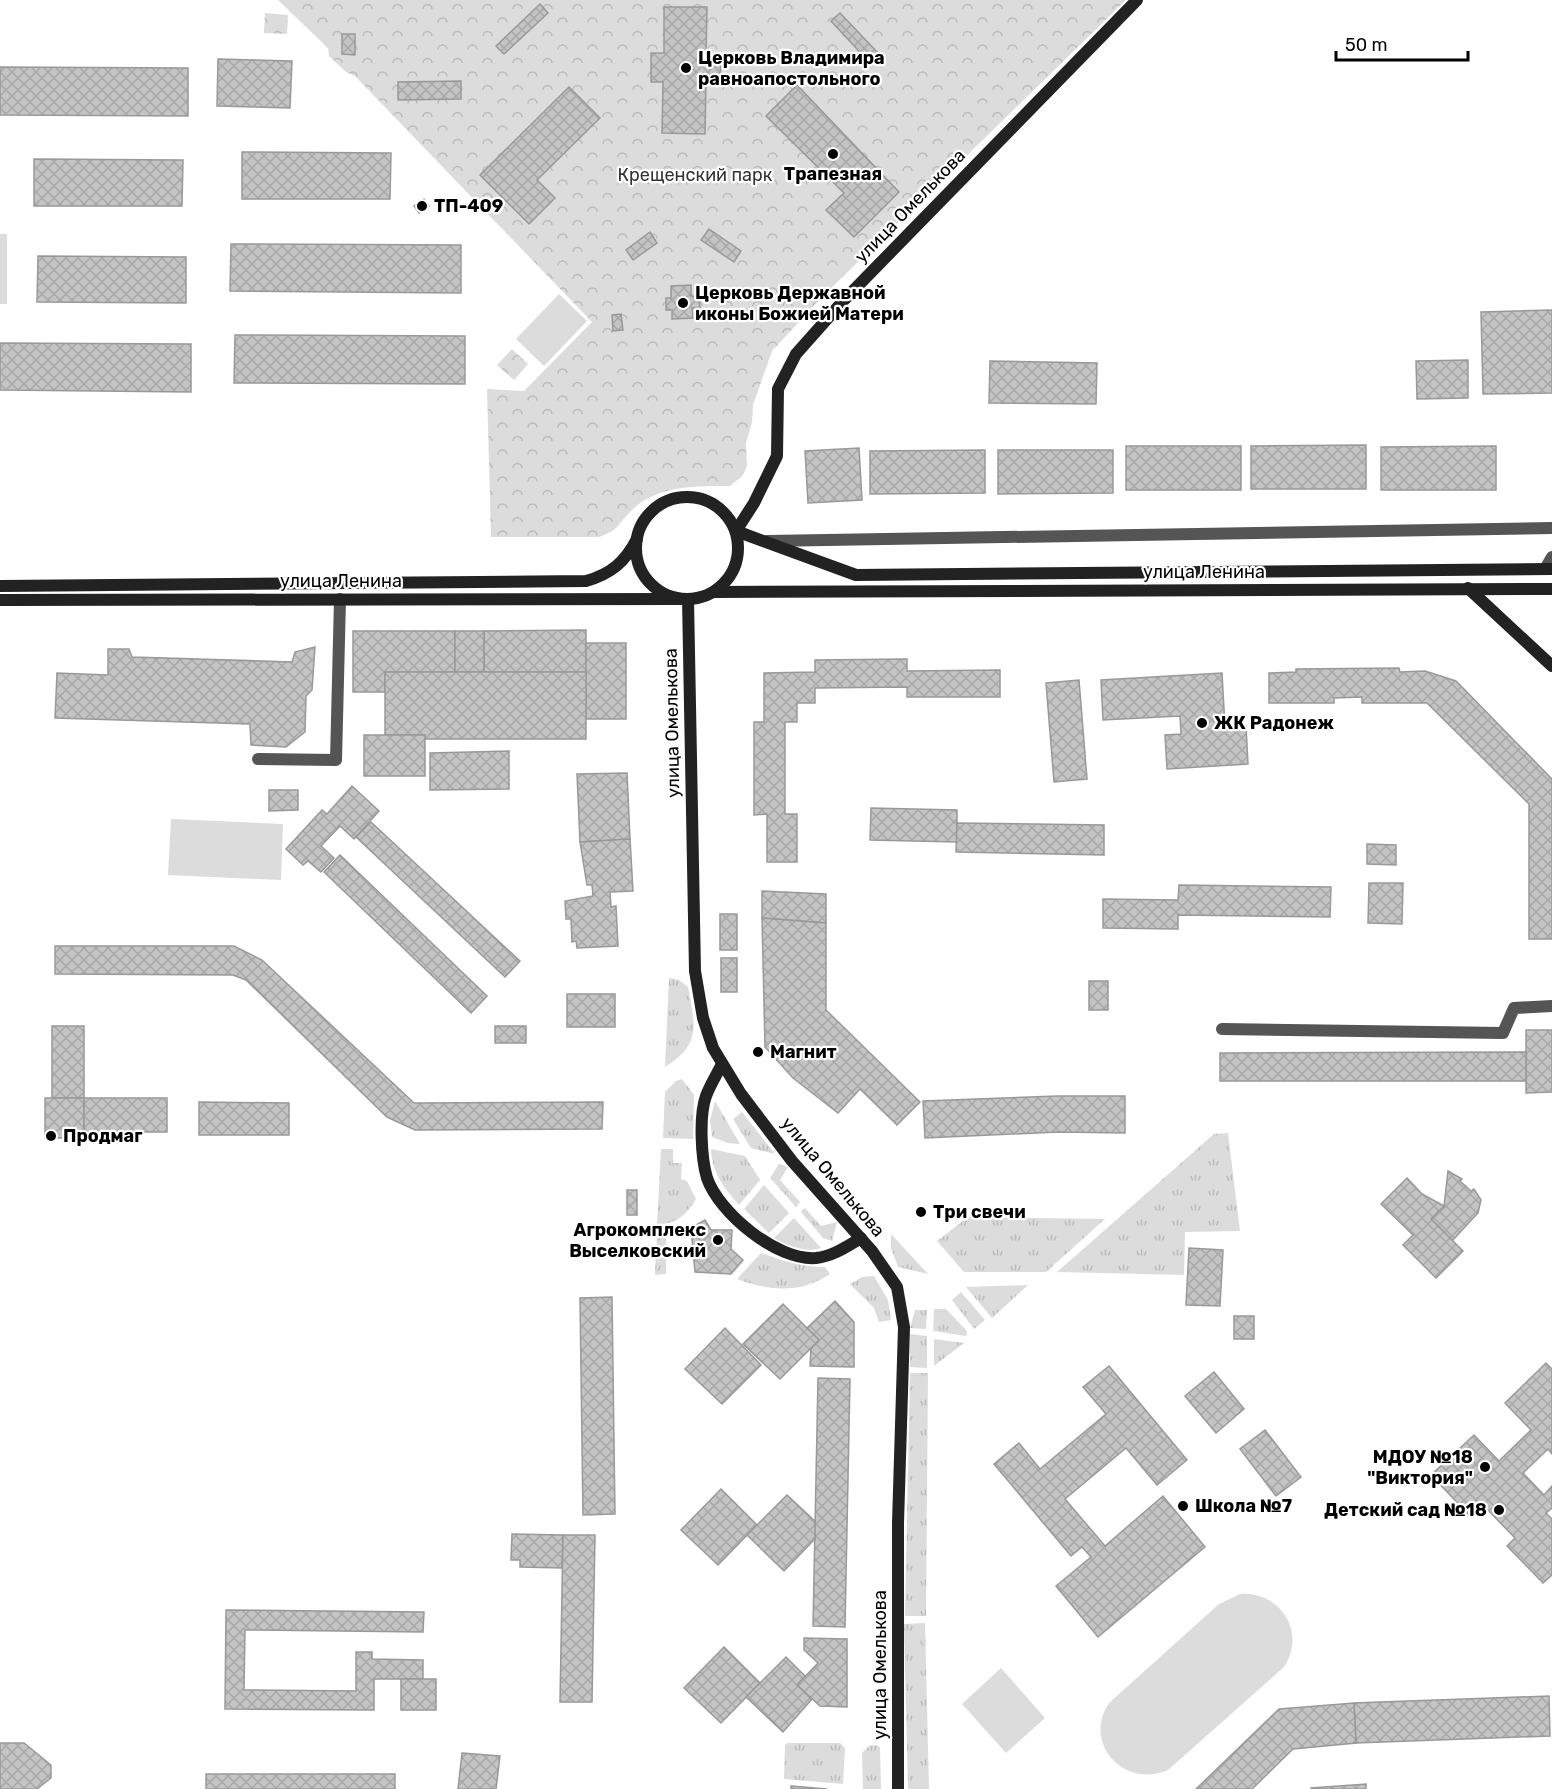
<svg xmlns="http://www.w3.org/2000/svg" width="1552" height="1789" font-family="Rubik,sans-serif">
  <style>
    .grass { fill: url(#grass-tufts) }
    .park { fill: url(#park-crowns) }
    .pitch { fill: #dcdcdc }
    .building { fill: url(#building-cross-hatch); stroke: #999; stroke-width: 1.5 }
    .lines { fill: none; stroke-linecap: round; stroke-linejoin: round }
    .street { stroke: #555; stroke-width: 12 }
    .secondary { stroke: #222; stroke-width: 12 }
    .poi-dot { fill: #000; stroke: #fff; stroke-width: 2 }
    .labels { text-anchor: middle; stroke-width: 4.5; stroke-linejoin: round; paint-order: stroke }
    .poi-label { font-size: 18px; font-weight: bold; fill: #000; stroke: #fff; text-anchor: start }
    .park-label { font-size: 18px; fill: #333; stroke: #fff }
    .street-label { font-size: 18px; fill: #000; stroke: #fff }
  </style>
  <defs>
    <pattern id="grass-tufts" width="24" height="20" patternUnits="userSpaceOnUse" patternTransform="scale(1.5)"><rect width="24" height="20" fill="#dcdcdc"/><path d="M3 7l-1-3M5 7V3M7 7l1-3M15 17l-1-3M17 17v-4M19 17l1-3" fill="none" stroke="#bbb"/></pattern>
    <pattern id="park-crowns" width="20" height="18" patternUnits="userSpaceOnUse" patternTransform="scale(1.5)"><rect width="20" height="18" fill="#dcdcdc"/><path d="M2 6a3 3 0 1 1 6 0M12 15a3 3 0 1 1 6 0" fill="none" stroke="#bbb"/></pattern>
    <pattern id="building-cross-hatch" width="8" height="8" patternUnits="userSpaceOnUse" patternTransform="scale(1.5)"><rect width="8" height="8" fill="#c4c4c4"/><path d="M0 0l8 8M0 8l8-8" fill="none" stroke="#a7a7a7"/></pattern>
  </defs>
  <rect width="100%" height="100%" fill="#fff"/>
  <g class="grass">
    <path d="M669,978L679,980L688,987C695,1025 702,1044 665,1067Z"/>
    <path d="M682,1079L694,1095L693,1139L663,1138L665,1092L676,1081Z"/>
    <path d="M715,1101L740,1144L728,1143L712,1137L710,1121Z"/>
    <path d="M742,1112L775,1154L751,1148L733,1119Z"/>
    <path d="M1228,1133L1240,1231L1185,1232L1184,1275L1057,1272L1214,1134Z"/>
    <path d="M661,1149H673V1163H682L681,1179L687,1181L696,1199C686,1215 676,1225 657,1224Z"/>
    <path d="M711,1149L745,1156L760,1180L739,1205C724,1188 712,1173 711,1149Z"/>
    <path d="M779,1164L788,1167L780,1180L800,1202L796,1207L770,1178Z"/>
    <path d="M764,1185L789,1213L769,1233L744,1209Z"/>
    <path d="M805,1208L821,1226L837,1222L832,1241L823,1238L801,1212Z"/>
    <path d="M968,1217L1105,1219L1046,1272H964L937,1241Z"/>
    <path d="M794,1218L821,1248C807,1253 787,1246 774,1238Z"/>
    <path d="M657,1232H666V1274L655,1275Z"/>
    <path d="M891,1234L928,1274L898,1267L891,1248Z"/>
    <path d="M761,1253C783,1261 801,1267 825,1267L830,1274C801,1294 769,1291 737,1279Z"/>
    <path d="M874,1276L888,1300L891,1320L879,1322L874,1308L850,1284L862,1277Z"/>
    <path d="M1028,1285L992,1318L966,1287Z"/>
    <path d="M961,1292L985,1320L974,1329L952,1300Z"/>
    <path d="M934,1309H946L967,1331L966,1336L933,1331Z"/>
    <path d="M915,1310H927L926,1329L910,1328Z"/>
    <path d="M910,1334L927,1336V1368L910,1367Z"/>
    <path d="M934,1339L964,1343L934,1366Z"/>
    <path d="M910,1373H928L926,1616H905Z"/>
    <path d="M925,1623L929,1789H908L904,1624Z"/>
    <path d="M788,1743H840L845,1748L843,1784L784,1779L785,1745Z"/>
    <path d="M876,1745L880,1747L881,1789H863L862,1753L869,1746Z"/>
  </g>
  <g class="park">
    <path d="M278,0H1126L822,297L772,351L753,405L752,422L746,443L747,466L743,475L730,486C697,486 656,485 631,511C617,525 619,530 599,537H491L487,389L524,391L592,322L355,76L346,72L329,56L328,48Z"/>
    <path d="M265,13L288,15L287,34L264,33Z"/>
    <path d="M512,349L528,364L514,380L497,365Z"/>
  </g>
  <g class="pitch">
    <rect x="0" y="234" width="7" height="70"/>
    <path d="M559,294L587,321L544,366L516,339Z"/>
    <path d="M171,819L283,824L281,880L168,875Z"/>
    <path d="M1240,1594C1280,1591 1307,1632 1284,1667L1168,1770C1124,1789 1082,1743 1109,1703L1219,1604Z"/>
    <path d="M1001,1668L1045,1718L1006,1753L962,1704Z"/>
  </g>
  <g class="building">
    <path d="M540,4L548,13L504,54L496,46Z"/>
    <path d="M664,7H707L706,54H721L720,83H706L705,134L662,133L663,82H651V53H664Z"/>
    <path d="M840,13L879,54L870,63L831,21Z"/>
    <path d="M342,34H355V55L342,54Z"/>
    <path d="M218,59L292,61L290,108L217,106Z"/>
    <path d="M0,67L188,68V116L0,115Z"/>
    <path d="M461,81V99L398,100V82Z"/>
    <path d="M797,85L899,192L854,237L826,210L844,193L766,116Z"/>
    <path d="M569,87L600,118L537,180L555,198L529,224L480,175Z"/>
    <path d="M242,152L391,153L390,199H242Z"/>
    <path d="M34,159L183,160L182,206H34Z"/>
    <path d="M424,199L429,206L419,213L414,206Z"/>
    <path d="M709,229L741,251L734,262L701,240Z"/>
    <path d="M650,232L657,243L633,260L626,250Z"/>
    <path d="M231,244L461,245V293L230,291Z"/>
    <path d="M38,256L186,257V303L37,302Z"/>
    <path d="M691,285V296H699L700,308H692L693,318L672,319V310H666V298H671V286Z"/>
    <path d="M1552,310V393L1483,394L1481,312Z"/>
    <path d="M621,314L623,330L613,331L612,315Z"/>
    <path d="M235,335L465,336V384L234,383Z"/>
    <path d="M0,343L191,344V392L0,390Z"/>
    <path d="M1468,360V398L1417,399L1416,361Z"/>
    <path d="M990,361L1097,363L1096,404L989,403Z"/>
    <path d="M1366,445V489H1251V446Z"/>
    <rect x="1126" y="446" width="115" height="44"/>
    <path d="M1496,446V490H1381V447Z"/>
    <path d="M859,448L862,500L808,503L805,451Z"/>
    <path d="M985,450V493L870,494V451Z"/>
    <path d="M998,450H1113V493L998,494Z"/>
    <path d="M586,630V672H484V631Z"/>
    <path d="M353,631H455V672H385V692H353Z"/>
    <rect x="455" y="631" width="29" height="41"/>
    <rect x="586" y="643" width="40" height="76"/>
    <path d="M315,647L312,690L306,696L305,732L286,747L251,745L250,724L55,718L57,673L108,675V649H129L132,657L292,662L295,652Z"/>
    <path d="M907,659V671L1000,670V697H907V687L815,688V703H797V722H785V814H797V862H767V814L754,815V722H764V673L815,672V660Z"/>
    <path d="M1399,668L1400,672L1425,671L1456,681L1552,779V939H1529V804L1427,703H1362V697L1334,698V703H1269V673L1296,672V669Z"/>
    <path d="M385,672H586V739H425V735H385Z"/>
    <path d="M1222,673L1225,727L1246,726L1248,764L1167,769L1165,735L1181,734L1180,716L1103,720L1101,680Z"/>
    <path d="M1079,680L1087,779L1054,782L1046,683Z"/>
    <rect x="364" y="735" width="61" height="41"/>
    <path d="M509,751V789L430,790V753Z"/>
    <path d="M627,773L630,839L580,842L577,774Z"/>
    <path d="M352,786L379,811L354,839L340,826L321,846L334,858L321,872L308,861L303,865L286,849L322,810L327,814Z"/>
    <path d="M269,790H298V810L269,811Z"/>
    <path d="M871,808L957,810V842L870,840Z"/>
    <path d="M371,822L520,961L505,977L356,837Z"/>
    <path d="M957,823L1104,825V855L956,852Z"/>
    <path d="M630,839L633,891L610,892L611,907L616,906L618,946L577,948L576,941L572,942L571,919H566L565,901L593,896L592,885H587L580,842Z"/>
    <path d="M1367,844L1396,845V865L1367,864Z"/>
    <path d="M340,855L487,996L471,1013L324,872Z"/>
    <path d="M1369,883H1403L1402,924L1368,923Z"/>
    <path d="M1179,885L1331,887L1330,917L1178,915V929L1103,928V899L1178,900Z"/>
    <path d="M762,891L826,894V923L762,918Z"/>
    <rect x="720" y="914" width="17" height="36"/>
    <path d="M762,918L826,923V1010L920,1102L897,1125L860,1089L838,1113L793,1078L765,1047Z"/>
    <path d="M55,946H234L262,960L414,1103L603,1102L602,1129L415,1130L387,1117L246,980L233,975L55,974Z"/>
    <rect x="721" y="958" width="16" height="34"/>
    <rect x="1089" y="981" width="19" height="29"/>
    <rect x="567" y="994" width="48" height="33"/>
    <rect x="52" y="1026" width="32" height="72"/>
    <rect x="495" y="1026" width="31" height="17"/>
    <path d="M1526,1030H1552V1092L1526,1093Z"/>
    <path d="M1526,1052V1081H1220V1053Z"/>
    <path d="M1057,1096H1125V1133L1058,1132L925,1138L923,1101Z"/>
    <rect x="45" y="1098" width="39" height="40"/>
    <rect x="84" y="1098" width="83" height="34"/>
    <path d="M199,1102L289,1103V1135H199Z"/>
    <path d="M1448,1171L1462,1179L1460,1181L1471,1191L1474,1189L1481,1200L1478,1213L1452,1241L1431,1219L1444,1206Z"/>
    <path d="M1407,1178L1422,1194L1444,1206L1431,1219L1463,1251L1436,1278L1403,1245L1413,1235L1381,1204Z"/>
    <rect x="627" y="1190" width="10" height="25"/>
    <path d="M705,1220L711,1230H732L731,1249L743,1260L731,1274L695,1272L691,1228Z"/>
    <path d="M1189,1248L1223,1250L1220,1306L1186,1305Z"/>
    <path d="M612,1297L615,1514L583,1515L580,1298Z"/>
    <path d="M835,1301L854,1322V1367L810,1366L811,1348L819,1340L807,1328Z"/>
    <path d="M783,1304L819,1340L780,1379L743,1344Z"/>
    <rect x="1234" y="1316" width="20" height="23"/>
    <path d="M725,1328L761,1365L722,1404L685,1369Z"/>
    <path d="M1546,1363L1552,1369V1454L1548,1449L1523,1473L1544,1495L1552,1486V1508L1546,1513L1552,1519V1575L1543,1583L1507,1546L1515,1538L1482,1504L1470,1516L1431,1475L1474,1435L1499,1461L1531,1430L1505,1403Z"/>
    <path d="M1109,1366L1187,1460L1157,1485L1126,1448L1065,1499L1105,1546L1163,1496L1205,1547L1098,1637L1056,1586L1091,1557L1082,1547L1071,1556L994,1464L1019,1443L1040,1469L1106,1414L1083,1387Z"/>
    <path d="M1214,1372L1244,1409L1216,1433L1185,1396Z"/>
    <path d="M818,1378L850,1379L845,1627L813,1626Z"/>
    <path d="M1265,1430L1301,1477L1276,1496L1240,1449Z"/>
    <path d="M721,1489L757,1525L718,1565L681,1530Z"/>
    <path d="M787,1495L815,1521V1539L784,1571L747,1535Z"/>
    <path d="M512,1534L563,1535L562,1568L520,1567V1560H511Z"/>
    <path d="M563,1535H595L592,1702H560Z"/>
    <path d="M226,1610L424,1612L423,1632L245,1630L244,1690L356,1691V1652H372V1659L423,1660V1679H374V1710L225,1709Z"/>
    <path d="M804,1638L847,1639V1707L820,1706L797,1685L818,1663L804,1650Z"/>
    <path d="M724,1647L760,1683L721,1723L684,1688Z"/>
    <path d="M786,1657L805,1676L797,1685L812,1699L783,1732L746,1697Z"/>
    <rect x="401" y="1679" width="35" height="31"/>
    <path d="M1549,1696L1550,1736L1356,1743L1354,1703Z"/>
    <path d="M1354,1703L1356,1743L1293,1749L1252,1789H1196L1279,1709Z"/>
    <path d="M0,1743H24L51,1765V1778L37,1789H0Z"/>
    <path d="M462,1753L500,1756L496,1789H458Z"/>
    <rect x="206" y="1774" width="189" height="15"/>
    <path d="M1366,1784V1789H1311V1788Z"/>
    <path d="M791,1786L827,1789H791Z"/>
  </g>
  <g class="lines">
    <g class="street">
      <path d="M767,541L1552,528"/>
      <path d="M1545,569L1552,557"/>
      <path d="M258,759L336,760L340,599"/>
      <path d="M1222,1029L1503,1033L1514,1008L1552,1006"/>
    </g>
    <g class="secondary">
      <path d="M1137,0L844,300L796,354L778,389L777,456L754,503L736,531L856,575L1552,569"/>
      <circle cx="687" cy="548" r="51"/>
      <path d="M0,586L586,581C611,574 625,562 637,539"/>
      <path d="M1468,588L1552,666"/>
      <path d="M714,592L1552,589"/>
      <path d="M688,599L695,971L703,1018L713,1048L741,1094L792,1161L872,1251L897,1287L904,1327L898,1523V1789"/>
      <path d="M0,600L681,599"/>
      <path d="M722,1064C717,1074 710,1085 706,1096C699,1115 701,1158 707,1178C719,1213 777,1261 816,1258C833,1256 846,1247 861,1238"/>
    </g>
  </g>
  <g class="poi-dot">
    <circle cx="686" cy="68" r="6"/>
    <circle cx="833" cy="154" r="6"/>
    <circle cx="422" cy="206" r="6"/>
    <circle cx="683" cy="303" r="6"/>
    <circle cx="1202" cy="723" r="6"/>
    <circle cx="758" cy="1052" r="6"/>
    <circle cx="51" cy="1136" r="6"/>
    <circle cx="921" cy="1212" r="6"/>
    <circle cx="718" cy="1240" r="6"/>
    <circle cx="1485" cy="1467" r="6"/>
    <circle cx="1183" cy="1506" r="6"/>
    <circle cx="1499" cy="1510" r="6"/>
  </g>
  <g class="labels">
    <g class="poi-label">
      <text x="698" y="64">Церковь Владимира<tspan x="698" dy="21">равноапостольного</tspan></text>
      <text x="833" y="180" text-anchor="middle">Трапезная</text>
      <text x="434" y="212">ТП-409</text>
      <text x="695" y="299">Церковь Державной<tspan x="695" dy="21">иконы Божией Матери</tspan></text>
      <text x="1214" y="729">ЖК Радонеж</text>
      <text x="770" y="1058">Магнит</text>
      <text x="63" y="1142">Продмаг</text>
      <text x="933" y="1218">Три свечи</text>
      <text x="706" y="1236" text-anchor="end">Агрокомплекс<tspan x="706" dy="21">Выселковский</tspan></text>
      <text x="1473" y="1463" text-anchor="end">МДОУ №18<tspan x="1473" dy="21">"Виктория"</tspan></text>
      <text x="1195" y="1512">Школа №7</text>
      <text x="1487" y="1516" text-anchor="end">Детский сад №18</text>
    </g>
    <g class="park-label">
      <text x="695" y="181">Крещенский парк</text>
    </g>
    <g class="street-label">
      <text transform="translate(910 206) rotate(-46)" y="6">улица Омелькова</text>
      <text x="1204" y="578">улица Ленина</text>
      <text x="341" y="587">улица Ленина</text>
      <text transform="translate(672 723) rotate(-91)" y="6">улица Омелькова</text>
      <text transform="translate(833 1177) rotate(50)" y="6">улица Омелькова</text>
      <text transform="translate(880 1665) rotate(-90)" y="6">улица Омелькова</text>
    </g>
  </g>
  <path d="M1336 51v9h132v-9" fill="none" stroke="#000000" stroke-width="3"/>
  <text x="1345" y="51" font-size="18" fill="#000000" stroke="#ffffff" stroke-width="4.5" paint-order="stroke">50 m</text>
</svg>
